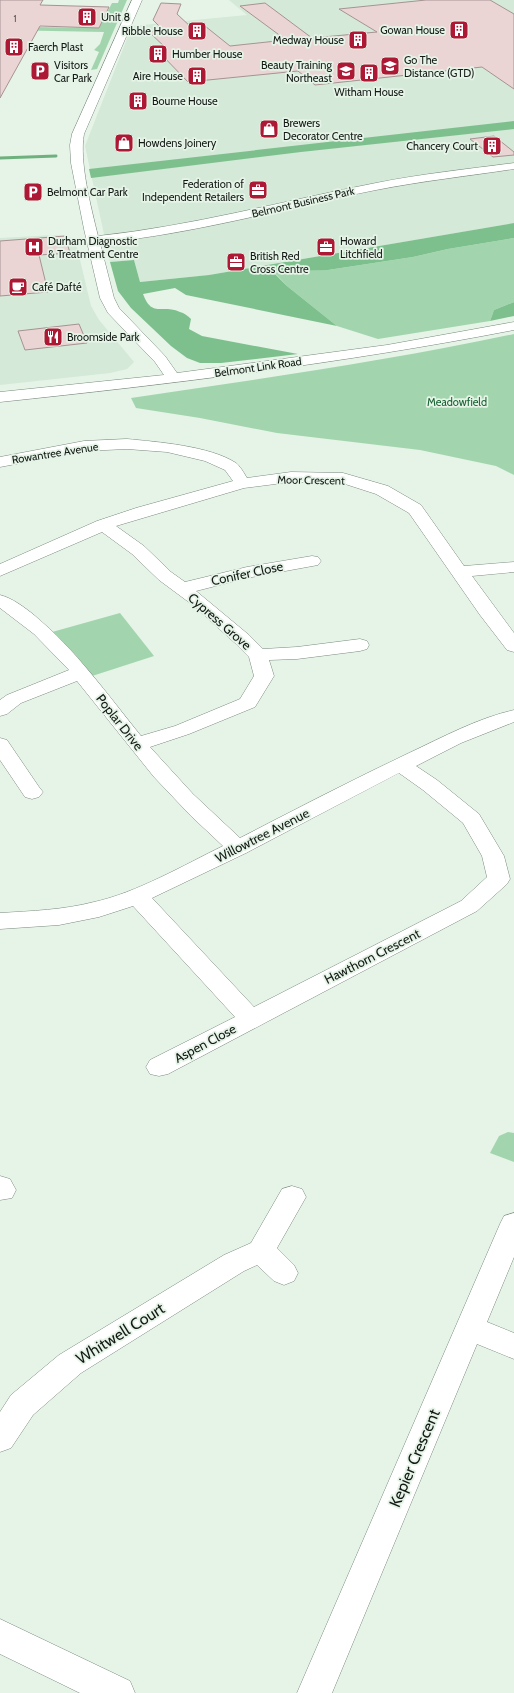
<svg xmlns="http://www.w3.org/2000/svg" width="514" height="1693" font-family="Cabin,sans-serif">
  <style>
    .built { fill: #d4e9d7 }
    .green { fill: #a2d5ad }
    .forest { fill: #7ec08d }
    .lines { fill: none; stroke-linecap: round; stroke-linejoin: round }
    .stream { stroke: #6fb17e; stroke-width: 3 }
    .building { fill: #ead5d4; stroke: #a69393 }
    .minor-casing { stroke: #7c8a7f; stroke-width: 1 }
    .minor { fill: #fff; fill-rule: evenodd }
    .labels { text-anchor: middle; stroke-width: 3.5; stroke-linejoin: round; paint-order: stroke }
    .far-number-label { font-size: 9px; fill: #4a4845 }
    .far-poi-label { font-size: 11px; fill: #141915; stroke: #e5f4e7; text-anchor: start }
    .far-street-label { font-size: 11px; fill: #141915; stroke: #e5f4e7 }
    .far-park-label { font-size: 11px; fill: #176031; stroke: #e5f4e7 }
    .street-label { font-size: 13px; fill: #141915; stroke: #e5f4e7 }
    .near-street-label { font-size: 16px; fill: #141915; stroke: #e5f4e7 }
  </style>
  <rect width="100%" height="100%" fill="#e5f4e7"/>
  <g class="built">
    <path d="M229,0H514V223L209,275L140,282L134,260L110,262L85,146L132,26L247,15Z"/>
    <path d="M54,235L65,236L75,239L91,306L99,320L134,362L127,369L110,373L0,385V238Z"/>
  </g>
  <g class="green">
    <path d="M119,0H127L97,69L91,70L99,52L94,50L100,44L104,32L0,30L34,27L99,28L112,3H118Z"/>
    <path d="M514,238V302L494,310L490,321L378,339L337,326L287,286L272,270H328L413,257L448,249Z"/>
    <path d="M514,334V475L496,466L420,450L277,433L200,418L136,408L131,398C259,379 388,361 514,334Z"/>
    <path d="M120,613L154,656L86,678L45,634Z"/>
    <path d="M508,1132L514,1133V1162L490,1153L499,1136Z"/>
  </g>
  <g class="forest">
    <path d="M514,121V129L301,152L91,178L89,169Z"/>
    <path d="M514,223V238L448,249L413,257L328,270L272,271L287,286L337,326L186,295L175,288L143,294C152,318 162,304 180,312C184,313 188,316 191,319L189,329L202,336L298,354L221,363H200L187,358L171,346L131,308L118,291L110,262L134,260L140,282L209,275Z"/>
    <path d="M514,302V316L490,321L494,310Z"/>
  </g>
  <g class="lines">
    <path class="stream" d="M0,158L56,156"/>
  </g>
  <g class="building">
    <path d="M0,0H43L40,5L109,7L99,28L40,26L0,98Z"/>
    <path d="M426,0H490L514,14V89L482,67L315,85L298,71L188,82L157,50L167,49L149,32L164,31L153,20L161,3L181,4L177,14L192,28L205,26L230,46L286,40L240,6L265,3L312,38L377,32L339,9Z"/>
    <path d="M494,136L514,152V155L493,157L470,139Z"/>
    <path d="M65,236L70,253L39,255L48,292L0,296V241Z"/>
    <path d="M79,324L87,343L25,350L18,331Z"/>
  </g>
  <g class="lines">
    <defs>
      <g id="minor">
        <path d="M132,0H142L84,134C79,162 91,207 98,236C192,226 283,201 376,183C421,174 468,169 514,163V169C468,176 422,181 376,190C284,208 194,234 100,243L114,298L119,308L165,356L177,373L387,345L514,322V330C344,363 172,384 0,402V392L164,375L155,362L108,313L100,298L84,229L71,163L70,145L72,134Z"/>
        <path d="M127,439C158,442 210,446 236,463C240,466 244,473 247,478L291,472L343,473L388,486L421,505L464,566L514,562V572L472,576L514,633V652L507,650L480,615L409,513L376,494L342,483L291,482L244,488L116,526L144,546L171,572L185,582L247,567L312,556L318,557L321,561L318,565L247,578L196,591L249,635L263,649L297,647L360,639L367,641L369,645L367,649L360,651L297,659L269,660L274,676L255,707L189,734L150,747L193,794L240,838C296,809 352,780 409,753C443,737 478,718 514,710V722L461,743L416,766L437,780L479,814L504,856L510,879L507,884L477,911L168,1074L159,1076L150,1074L146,1067L150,1060L235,1017L133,906L99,917L59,925L0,929V913C32,911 63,910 94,902C136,893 184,865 223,846L191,816L154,777L77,681L21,703L7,714L0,716V700L7,695L69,670L34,634L0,608V595C12,598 24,607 34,615C76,650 107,694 141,736L175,726L240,699L254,676L249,657L235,643L194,606L159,580L132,554L102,532L0,576V564L97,521L136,508L233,481L225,470L205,461L167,452L127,449L84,451L0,467V457L84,441ZM399,773L423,790L463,823L482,856L487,877L461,901L254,1007L152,898L246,853Z"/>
        <path d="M0,738L7,740L39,787L43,792L39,797L32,799L25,797L0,760Z"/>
        <path d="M0,1176L10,1179L16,1190L12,1198L0,1200Z"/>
        <path d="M292,1186L302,1189L306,1197L277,1248L294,1265L298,1273L294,1281L284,1285L274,1281L257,1265L244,1271L81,1373L33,1415L11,1448L0,1452V1412L11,1395L59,1355L224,1255L251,1243L282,1189Z"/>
        <path d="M514,1213V1257L487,1322L514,1333V1359L477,1344L332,1693H297L500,1224L504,1216Z"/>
        <path d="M0,1619L130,1681L135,1693H80L0,1654Z"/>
      </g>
    </defs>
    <use href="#minor" class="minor-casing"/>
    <use href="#minor" class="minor"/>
  </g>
  <defs>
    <symbol id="building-square" viewBox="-11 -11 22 22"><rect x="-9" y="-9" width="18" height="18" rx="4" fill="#ad1835" stroke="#e5f4e7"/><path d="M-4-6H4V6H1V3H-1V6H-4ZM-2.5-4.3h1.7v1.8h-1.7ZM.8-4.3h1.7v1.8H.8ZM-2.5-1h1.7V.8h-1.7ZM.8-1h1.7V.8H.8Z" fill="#fff"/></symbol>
    <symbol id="university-square" viewBox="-11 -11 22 22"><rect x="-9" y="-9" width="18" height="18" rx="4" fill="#ad1835" stroke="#e5f4e7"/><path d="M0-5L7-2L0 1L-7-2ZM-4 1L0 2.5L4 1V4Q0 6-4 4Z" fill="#fff"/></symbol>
    <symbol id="parking-square" viewBox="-11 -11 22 22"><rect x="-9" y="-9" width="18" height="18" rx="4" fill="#ad1835" stroke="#e5f4e7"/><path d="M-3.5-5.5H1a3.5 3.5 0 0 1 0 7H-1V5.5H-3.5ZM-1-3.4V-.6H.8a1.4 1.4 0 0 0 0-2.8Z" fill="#fff"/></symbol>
    <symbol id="shop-square" viewBox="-11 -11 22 22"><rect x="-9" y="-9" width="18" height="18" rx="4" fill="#ad1835" stroke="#e5f4e7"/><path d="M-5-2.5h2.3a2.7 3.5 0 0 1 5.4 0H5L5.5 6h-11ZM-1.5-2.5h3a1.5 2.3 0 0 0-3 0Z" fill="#fff"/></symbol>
    <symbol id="office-square" viewBox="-11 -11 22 22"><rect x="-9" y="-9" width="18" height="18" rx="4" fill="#ad1835" stroke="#e5f4e7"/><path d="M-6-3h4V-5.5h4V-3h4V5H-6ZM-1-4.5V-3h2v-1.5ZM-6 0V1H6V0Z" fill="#fff"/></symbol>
    <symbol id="hospital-square" viewBox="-11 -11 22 22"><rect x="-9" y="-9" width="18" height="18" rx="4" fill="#ad1835" stroke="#e5f4e7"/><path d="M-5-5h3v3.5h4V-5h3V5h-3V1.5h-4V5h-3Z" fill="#fff"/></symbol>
    <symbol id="cafe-square" viewBox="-11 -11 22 22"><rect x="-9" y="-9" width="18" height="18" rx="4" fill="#ad1835" stroke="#e5f4e7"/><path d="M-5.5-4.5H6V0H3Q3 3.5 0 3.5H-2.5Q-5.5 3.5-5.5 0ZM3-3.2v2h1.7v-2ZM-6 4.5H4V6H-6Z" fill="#fff"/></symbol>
    <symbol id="restaurant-square" viewBox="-11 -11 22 22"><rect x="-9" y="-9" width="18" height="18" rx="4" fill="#ad1835" stroke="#e5f4e7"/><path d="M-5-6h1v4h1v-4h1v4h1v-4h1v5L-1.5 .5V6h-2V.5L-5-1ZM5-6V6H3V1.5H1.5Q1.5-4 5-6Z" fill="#fff"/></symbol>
  </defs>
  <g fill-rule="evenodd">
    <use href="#building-square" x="76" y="6" width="22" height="22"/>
    <use href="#building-square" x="448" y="19" width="22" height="22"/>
    <use href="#building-square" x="186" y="20" width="22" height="22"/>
    <use href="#building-square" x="347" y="29" width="22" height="22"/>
    <use href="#building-square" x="3" y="36" width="22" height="22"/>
    <use href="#building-square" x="147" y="43" width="22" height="22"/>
    <use href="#university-square" x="379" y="55" width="22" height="22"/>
    <use href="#parking-square" x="29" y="60" width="22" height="22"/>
    <use href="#university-square" x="335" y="60" width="22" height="22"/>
    <use href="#building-square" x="358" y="62" width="22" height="22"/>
    <use href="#building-square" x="186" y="65" width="22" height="22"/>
    <use href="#building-square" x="127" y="90" width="22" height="22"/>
    <use href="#shop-square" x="258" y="118" width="22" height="22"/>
    <use href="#shop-square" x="113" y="132" width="22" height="22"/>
    <use href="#building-square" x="481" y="135" width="22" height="22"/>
    <use href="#office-square" x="247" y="179" width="22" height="22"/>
    <use href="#parking-square" x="22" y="181" width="22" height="22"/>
    <use href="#hospital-square" x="23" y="236" width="22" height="22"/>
    <use href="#office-square" x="315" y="236" width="22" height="22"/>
    <use href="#office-square" x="225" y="251" width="22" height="22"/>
    <use href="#cafe-square" x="7" y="276" width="22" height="22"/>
    <use href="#restaurant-square" x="42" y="326" width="22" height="22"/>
  </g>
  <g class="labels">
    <g class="far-number-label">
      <text x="15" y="22">1</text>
    </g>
    <g class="far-poi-label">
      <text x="101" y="21">Unit 8</text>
      <text x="445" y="34" text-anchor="end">Gowan House</text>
      <text x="183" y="35" text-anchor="end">Ribble House</text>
      <text x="344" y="44" text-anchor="end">Medway House</text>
      <text x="28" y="51">Faerch Plast</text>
      <text x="172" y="58">Humber House</text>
      <text x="404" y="64">Go The<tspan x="404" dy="13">Distance (GTD)</tspan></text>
      <text x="54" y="69">Visitors<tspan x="54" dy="13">Car Park</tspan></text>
      <text x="332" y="69" text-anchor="end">Beauty Training<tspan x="332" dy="13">Northeast</tspan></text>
      <text x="183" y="80" text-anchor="end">Aire House</text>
      <text x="369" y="96" text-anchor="middle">Witham House</text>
      <text x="152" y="105">Bourne House</text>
      <text x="283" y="127">Brewers<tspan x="283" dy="13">Decorator Centre</tspan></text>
      <text x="138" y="147">Howdens Joinery</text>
      <text x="478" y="150" text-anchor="end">Chancery Court</text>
      <text x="244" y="188" text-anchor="end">Federation of<tspan x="244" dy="13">Independent Retailers</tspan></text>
      <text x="47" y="196">Belmont Car Park</text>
      <text x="48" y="245">Durham Diagnostic<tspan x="48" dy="13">&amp; Treatment Centre</tspan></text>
      <text x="340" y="245">Howard<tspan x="340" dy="13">Litchfield</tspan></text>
      <text x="250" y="260">British Red<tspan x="250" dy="13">Cross Centre</tspan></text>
      <text x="32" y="291">Café Dafté</text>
      <text x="67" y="341">Broomside Park</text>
    </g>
    <g class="far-street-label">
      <text transform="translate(303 202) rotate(-13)" y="4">Belmont Business Park</text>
      <text transform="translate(258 367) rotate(-8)" y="4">Belmont Link Road</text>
      <text transform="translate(55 453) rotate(-9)" y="4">Rowantree Avenue</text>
      <text transform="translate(311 480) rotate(1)" y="4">Moor Crescent</text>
    </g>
    <g class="far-park-label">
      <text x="457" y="406">Meadowfield</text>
    </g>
    <g class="street-label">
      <text transform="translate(247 573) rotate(-12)" y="5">Conifer Close</text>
      <text transform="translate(220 621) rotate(41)" y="5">Cypress Grove</text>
      <text transform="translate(120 722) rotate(52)" y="5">Poplar Drive</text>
      <text transform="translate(262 835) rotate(-27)" y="5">Willowtree Avenue</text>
      <text transform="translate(372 956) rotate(-27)" y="5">Hawthorn Crescent</text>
      <text transform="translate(205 1043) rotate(-28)" y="5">Aspen Close</text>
    </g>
    <g class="near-street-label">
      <text transform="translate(120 1333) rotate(-32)" y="6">Whitwell Court</text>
      <text transform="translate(414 1458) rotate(-67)" y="6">Kepier Crescent</text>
    </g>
  </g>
</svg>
